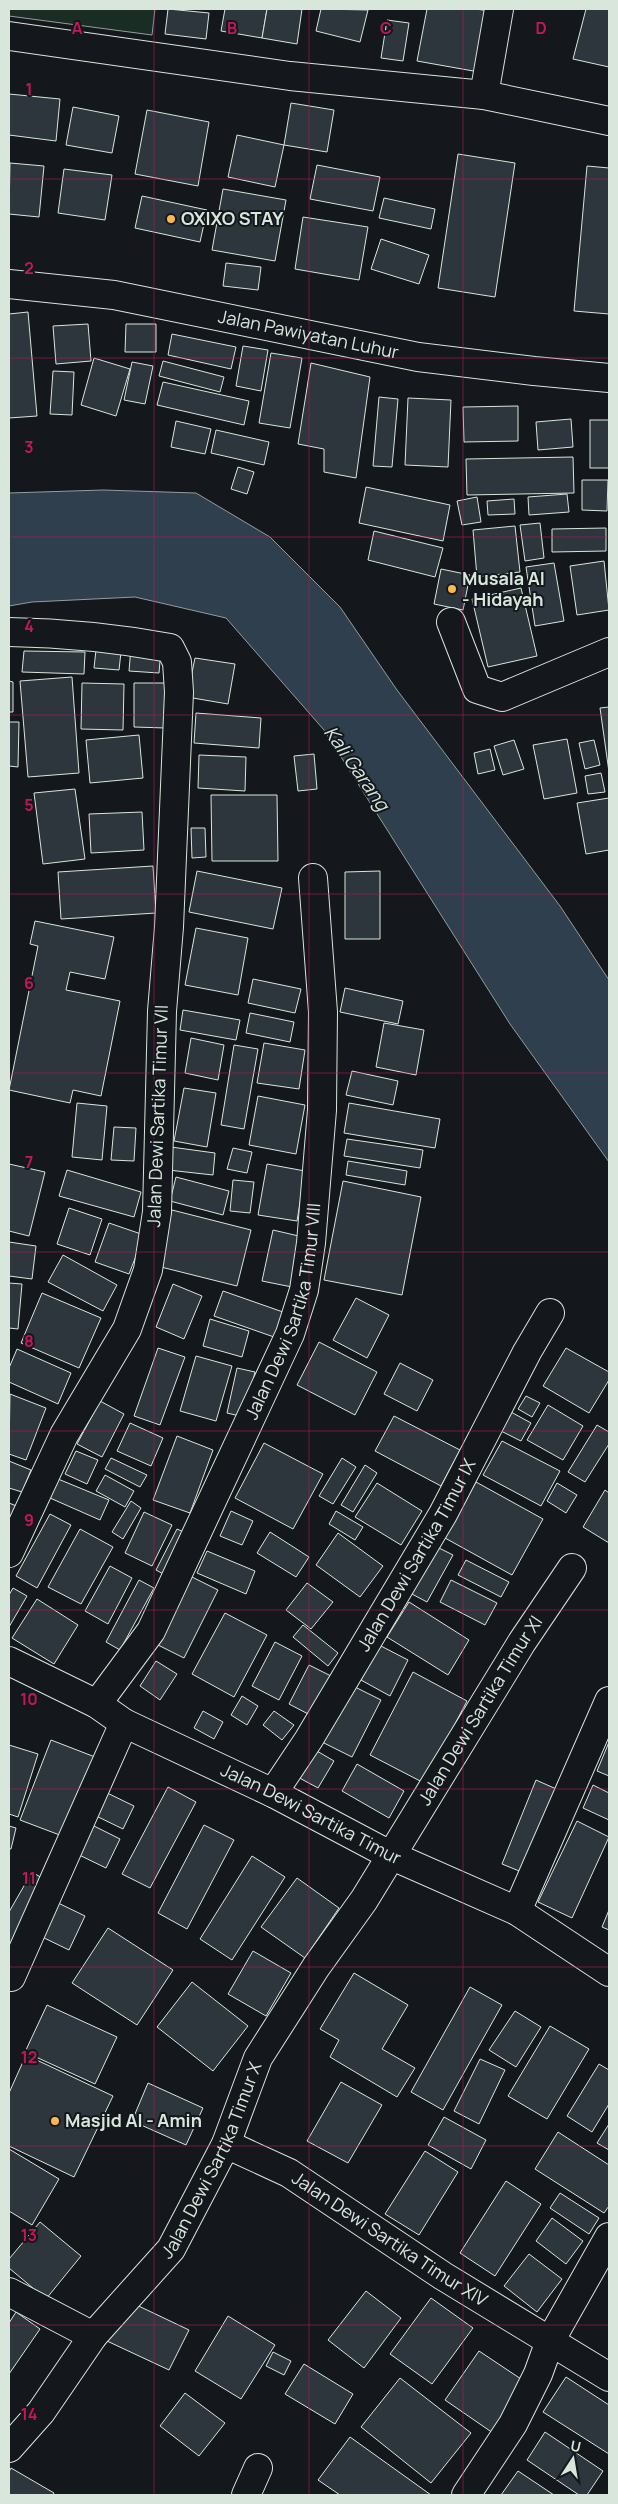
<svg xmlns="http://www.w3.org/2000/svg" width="618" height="2504" font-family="Manrope,sans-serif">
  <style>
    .green { fill: #1a2d24; stroke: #939e99 }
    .water { fill: #2f3f4d; stroke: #939e99 }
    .building { fill: #2c363c; stroke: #d8e6dc }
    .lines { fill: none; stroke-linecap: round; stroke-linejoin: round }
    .minor-casing { stroke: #d8e6dc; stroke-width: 30 }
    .major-casing { stroke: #d8e6dc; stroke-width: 30 }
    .minor { stroke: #14181c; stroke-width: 28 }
    .major { stroke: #14181c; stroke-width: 28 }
    .grid { fill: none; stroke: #c2185b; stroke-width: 1; stroke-opacity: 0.55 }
    .poi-dot { fill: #ffb74d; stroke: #14181c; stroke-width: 2 }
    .labels { text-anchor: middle; stroke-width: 4; stroke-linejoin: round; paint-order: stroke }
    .poi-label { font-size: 18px; font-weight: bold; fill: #d8e6dc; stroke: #14181c; text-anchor: start }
    .street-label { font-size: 18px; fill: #d8e6dc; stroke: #14181c }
    .water-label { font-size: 19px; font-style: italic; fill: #d8e6dc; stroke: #14181c }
    .grid-label { font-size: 16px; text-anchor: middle; font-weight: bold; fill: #c2185b; stroke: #14181c; stroke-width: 4; stroke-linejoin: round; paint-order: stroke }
  </style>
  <rect width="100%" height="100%" fill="#14181c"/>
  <path class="green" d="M9,9H155L152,35L9,16Z"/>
  <path class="water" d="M103,490L196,493L270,537L340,607L397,690L560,906L609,980V1162L510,1024L324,730L226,618L135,597L32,602L9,606V493Z"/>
  <g class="building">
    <path d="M168,9L209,13L206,39L165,34Z"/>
    <path d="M225,9H267L262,38L221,31Z"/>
    <path d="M267,9H302L297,44L262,38Z"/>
    <path d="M321,9L368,10L360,42L316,31Z"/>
    <path d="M427,9H475L490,11L479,72L417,61Z"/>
    <path d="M586,9H609V67L573,59Z"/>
    <path d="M387,20L409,23L403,61L381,58Z"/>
    <path d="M9,94L60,99L56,141L9,135Z"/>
    <path d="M291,103L334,110L327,152L284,145Z"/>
    <path d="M73,107L119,116L112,153L66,145Z"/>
    <path d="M147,110L209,122L198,186L135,174Z"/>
    <path d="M237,135L284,145L275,187L228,177Z"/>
    <path d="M458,154L515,163L495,297L438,288Z"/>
    <path d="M10,163L44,166L39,217L9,214Z"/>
    <path d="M317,165L380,177L373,211L310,199Z"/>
    <path d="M587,166L609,168V314L574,311Z"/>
    <path d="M64,169L112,175L105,220L58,213Z"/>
    <path d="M223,189L286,200L275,261L212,250Z"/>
    <path d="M142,196L207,210L200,242L135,228Z"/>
    <path d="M384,198L435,209L431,229L379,218Z"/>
    <path d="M303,217L368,227L359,280L295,269Z"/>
    <path d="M381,239L429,255L419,284L371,269Z"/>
    <path d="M226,263L261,267L258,290L223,286Z"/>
    <path d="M28,312L37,416L9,418V314Z"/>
    <path d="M88,324L91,361L56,364L53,326Z"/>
    <path d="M126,324H156V352H125Z"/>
    <path d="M172,334L236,347L231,369L168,355Z"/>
    <path d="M243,346L268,350L261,391L236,386Z"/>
    <path d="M271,353L302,358L290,428L259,423Z"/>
    <path d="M94,358L130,369L116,416L81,405Z"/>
    <path d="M163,361L224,377L220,392L159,376Z"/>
    <path d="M132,362L153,366L145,404L124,400Z"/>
    <path d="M311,363L370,377L356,478L324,472V449L298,444Z"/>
    <path d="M53,371L74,372L72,415L50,414Z"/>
    <path d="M163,382L249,401L244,425L157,405Z"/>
    <path d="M379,397L398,399L392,467L373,466Z"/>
    <path d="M408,398L451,400L448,467L405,465Z"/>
    <path d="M518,406V441L464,442L463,407Z"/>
    <path d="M571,419L573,447L538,450L536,422Z"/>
    <rect x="590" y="420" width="19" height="48"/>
    <path d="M176,421L211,429L205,454L171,447Z"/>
    <path d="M216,430L269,442L264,465L211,453Z"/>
    <path d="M573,457L574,493L467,495L466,459Z"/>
    <path d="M238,467L254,472L247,494L231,489Z"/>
    <path d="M582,480H608L607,511L582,510Z"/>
    <path d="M366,487L450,505L443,541L359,523Z"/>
    <path d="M567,494L569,512L529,515L528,497Z"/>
    <path d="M477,497L481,522L462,525L457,501Z"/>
    <path d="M514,499L515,514L488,515L487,501Z"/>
    <path d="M540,523L544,558L525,561L520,525Z"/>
    <path d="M515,526L520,572L477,577L473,530Z"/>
    <path d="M606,528V551L552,552V529Z"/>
    <path d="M374,531L443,548L435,577L368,560Z"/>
    <path d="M604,561L609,610L577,615L570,566Z"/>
    <path d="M554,563L564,621L535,626L526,567Z"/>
    <path d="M441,569L470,575L463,610L434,604Z"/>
    <path d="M521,588L537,656L488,667L472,599Z"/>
    <path d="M131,647L161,649L159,673L129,671Z"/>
    <path d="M96,650L121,652L119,670L94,668Z"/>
    <path d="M24,651L85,652L84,674L22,672Z"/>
    <path d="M195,658L235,664L228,704L187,697Z"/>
    <path d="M72,677L79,773L28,777L20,681Z"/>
    <path d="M9,681L13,682V712H9Z"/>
    <path d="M82,683L124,684L123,730L81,729Z"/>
    <path d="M134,683H166V728L134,727Z"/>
    <path d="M609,707V772L600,708Z"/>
    <path d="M196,713L261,718L259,748L194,743Z"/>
    <path d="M9,722H19L18,767L9,766Z"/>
    <path d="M139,735L143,778L90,783L86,740Z"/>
    <path d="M567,739L577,793L544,799L533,745Z"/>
    <path d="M514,740L524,769L503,775L494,746Z"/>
    <path d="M594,740L600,765L585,769L579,743Z"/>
    <path d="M490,749L495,770L478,774L474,753Z"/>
    <path d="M314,754L317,789L298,791L294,756Z"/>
    <path d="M199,755L246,757L245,791L198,788Z"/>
    <path d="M601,773L605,792L588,794L585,776Z"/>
    <path d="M75,789L85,859L43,864L34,793Z"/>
    <path d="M211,795H277L278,861H212Z"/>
    <path d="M609,798V850L586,854L577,803Z"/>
    <path d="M142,812L144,850L91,853L89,814Z"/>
    <path d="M191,828H205L206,857L192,858Z"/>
    <path d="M153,866L156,913L61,919L58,872Z"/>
    <path d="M197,871L282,888L273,929L189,912Z"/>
    <path d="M380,871V939H345V872Z"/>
    <path d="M35,921L114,937L105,979L70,972L66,990L120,1001L101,1096L73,1090L70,1103L9,1090L38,946L30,944Z"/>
    <path d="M196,928L248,938L238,995L185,985Z"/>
    <path d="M253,979L301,989L295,1013L248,1003Z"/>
    <path d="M345,988L403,1001L398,1024L340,1012Z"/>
    <path d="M183,1010L240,1020L236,1040L180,1030Z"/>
    <path d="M250,1013L294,1022L290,1042L246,1033Z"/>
    <path d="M384,1023L424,1030L416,1075L376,1067Z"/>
    <path d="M191,1038L224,1045L218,1080L185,1073Z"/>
    <path d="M264,1043L305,1050L299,1089L257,1083Z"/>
    <path d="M234,1045L258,1049L244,1129L221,1125Z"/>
    <path d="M352,1071L398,1081L393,1105L346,1095Z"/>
    <path d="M184,1088L216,1093L207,1147L174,1141Z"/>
    <path d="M258,1096L305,1105L296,1154L249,1145Z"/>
    <path d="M77,1103L107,1106L102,1160L72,1157Z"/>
    <path d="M349,1103L440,1119L435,1148L344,1133Z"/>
    <path d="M114,1127L136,1128L134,1161L111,1160Z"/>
    <path d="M347,1139L423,1150L420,1168L344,1156Z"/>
    <path d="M171,1147L215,1153L213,1175L168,1170Z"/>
    <path d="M233,1148L252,1152L247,1173L227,1169Z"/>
    <path d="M348,1161L407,1171L405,1185L346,1175Z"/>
    <path d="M9,1164L45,1172L29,1236L9,1231Z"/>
    <path d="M267,1164L305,1171L297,1221L258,1215Z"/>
    <path d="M67,1170L141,1192L134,1217L59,1196Z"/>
    <path d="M176,1177L229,1191L223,1215L170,1201Z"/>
    <path d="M233,1180L254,1182L250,1213L230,1211Z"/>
    <path d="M343,1181L421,1197L402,1295L324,1280Z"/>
    <path d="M69,1208L102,1219L90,1255L57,1244Z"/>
    <path d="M172,1210L251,1230L237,1286L157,1266Z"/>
    <path d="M109,1223L144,1235L129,1274L95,1262Z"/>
    <path d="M273,1230L303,1237L292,1287L262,1281Z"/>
    <path d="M9,1242L36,1246L32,1279L9,1276Z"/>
    <path d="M63,1255L117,1285L103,1311L48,1282Z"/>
    <path d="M9,1283L22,1284L18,1329L9,1328Z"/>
    <path d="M173,1284L202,1296L184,1339L156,1327Z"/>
    <path d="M223,1291L283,1312L274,1337L214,1316Z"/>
    <path d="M42,1293L101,1318L79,1368L21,1343Z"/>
    <path d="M356,1298L389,1315L367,1358L333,1340Z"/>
    <path d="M210,1319L249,1331L242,1357L203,1346Z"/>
    <path d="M319,1342L377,1372L355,1415L297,1385Z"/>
    <path d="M158,1348L185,1357L160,1425L134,1416Z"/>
    <path d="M566,1348L609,1372V1380L589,1413L543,1386Z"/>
    <path d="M17,1349L71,1373L58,1404L9,1382V1368Z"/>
    <path d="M196,1356L232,1366L216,1421L180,1411Z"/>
    <path d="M400,1363L433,1380L417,1411L384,1394Z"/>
    <path d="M237,1368L255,1372L244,1417L227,1413Z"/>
    <path d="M10,1394L46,1408L26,1460L9,1454Z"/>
    <path d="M526,1396L540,1403L532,1417L518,1409Z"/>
    <path d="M100,1401L124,1414L102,1457L77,1444Z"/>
    <path d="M548,1405L583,1426L563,1460L527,1440Z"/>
    <path d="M511,1412L531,1423L521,1441L501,1431Z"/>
    <path d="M394,1416L460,1450L441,1486L375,1451Z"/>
    <path d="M130,1423L163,1438L151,1466L117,1451Z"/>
    <path d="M597,1425L609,1432V1444L585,1482L568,1472Z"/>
    <path d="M177,1436L213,1450L190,1513L153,1500Z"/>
    <path d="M502,1441L560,1471L541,1506L483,1475Z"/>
    <path d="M264,1443L323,1474L293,1529L235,1498Z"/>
    <path d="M76,1451L98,1460L87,1484L65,1474Z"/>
    <path d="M111,1458L147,1475L140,1487L105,1469Z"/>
    <path d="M342,1458L356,1467L333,1504L319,1496Z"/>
    <path d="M9,1461L31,1470L22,1492L9,1488Z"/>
    <path d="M365,1465L377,1473L353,1512L341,1505Z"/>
    <path d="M105,1475L134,1491L125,1507L96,1491Z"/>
    <path d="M58,1479L109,1500L100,1520L50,1498Z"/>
    <path d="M476,1482L543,1519L512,1575L445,1538Z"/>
    <path d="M377,1483L422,1511L401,1545L355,1517Z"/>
    <path d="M557,1483L577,1495L566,1513L547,1501Z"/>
    <path d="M605,1490L609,1493V1543L583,1527Z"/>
    <path d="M131,1501L141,1508L123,1539L112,1532Z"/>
    <path d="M9,1503L19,1507L9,1531Z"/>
    <path d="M231,1511L253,1521L242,1545L220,1536Z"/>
    <path d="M336,1511L363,1527L355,1540L329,1524Z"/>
    <path d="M144,1512L172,1525L152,1566L125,1553Z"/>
    <path d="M50,1514L71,1525L37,1588L16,1576Z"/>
    <path d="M80,1529L113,1547L81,1604L48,1587Z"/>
    <path d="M177,1529L188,1534L167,1576L156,1570Z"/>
    <path d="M270,1532L309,1557L296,1577L257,1553Z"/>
    <path d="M338,1533L383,1566L360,1597L316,1565Z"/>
    <path d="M435,1546L453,1555L427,1602L410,1593Z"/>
    <path d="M207,1551L255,1571L246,1594L197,1573Z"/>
    <path d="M466,1560L509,1582L501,1597L458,1575Z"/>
    <path d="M110,1566L132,1578L108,1624L85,1611Z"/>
    <path d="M188,1575L218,1590L184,1658L154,1643Z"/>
    <path d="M139,1580L154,1588L120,1650L106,1642Z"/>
    <path d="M451,1580L497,1603L485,1625L440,1602Z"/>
    <path d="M307,1583L333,1602L311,1629L286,1610Z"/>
    <path d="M13,1588L27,1596L9,1627V1595Z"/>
    <path d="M37,1599L78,1625L54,1664L12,1638Z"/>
    <path d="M409,1602L469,1640L448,1675L387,1637Z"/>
    <path d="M225,1613L267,1635L234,1697L192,1674Z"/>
    <path d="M303,1625L338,1653L328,1666L293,1637Z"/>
    <path d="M275,1642L302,1656L279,1700L252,1686Z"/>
    <path d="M379,1645L408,1660L390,1696L361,1680Z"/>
    <path d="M156,1661L177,1674L160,1700L140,1686Z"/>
    <path d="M309,1665L333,1677L312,1716L289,1704Z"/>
    <path d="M413,1672L467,1701L424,1783L370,1755Z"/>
    <path d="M351,1685L381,1700L352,1757L322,1742Z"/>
    <path d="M242,1696L258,1706L247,1725L231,1715Z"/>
    <path d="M203,1711L223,1722L214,1739L194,1728Z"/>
    <path d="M274,1711L294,1725L282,1740L263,1725Z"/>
    <path d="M51,1740L95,1757L65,1837L20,1820Z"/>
    <path d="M609,1742V1776L597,1771Z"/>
    <path d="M9,1745L38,1754L18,1817L9,1814Z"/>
    <path d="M310,1747L334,1761L318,1788L294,1775Z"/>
    <path d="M357,1764L404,1791L389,1818L342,1791Z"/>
    <path d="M536,1780L563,1792L529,1875L502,1864Z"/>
    <path d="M593,1785L609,1793V1820L583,1808Z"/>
    <path d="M168,1787L196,1802L150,1888L122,1874Z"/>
    <path d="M101,1790L134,1806L123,1829L90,1813Z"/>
    <path d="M577,1821L609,1837L572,1918L538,1902Z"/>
    <path d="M88,1823L120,1839L106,1868L73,1852Z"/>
    <path d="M204,1825L234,1840L187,1929L158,1913Z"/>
    <path d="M9,1826L16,1828L11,1849H9Z"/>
    <path d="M252,1856L285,1877L232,1960L200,1939Z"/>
    <path d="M32,1872L47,1881L9,1946V1912Z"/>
    <path d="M297,1878L339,1908L305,1958L261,1927Z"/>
    <path d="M54,1901L85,1916L69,1950L38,1935Z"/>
    <path d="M609,1910V1930L602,1927Z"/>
    <path d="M108,1928L173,1970L137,2025L72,1983Z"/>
    <path d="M253,1951L291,1973L266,2016L228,1994Z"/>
    <path d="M354,1973L408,2005L382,2049L415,2068L397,2097L330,2057L339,2040L320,2029Z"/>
    <path d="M192,1982L248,2026L213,2071L157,2027Z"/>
    <path d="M470,1987L502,2005L443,2110L411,2092Z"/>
    <path d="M47,2005L117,2037L95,2084L25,2052Z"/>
    <path d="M515,2011L541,2027L516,2067L489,2050Z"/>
    <path d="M550,2026L589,2049L547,2119L508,2096Z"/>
    <path d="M26,2055L113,2096L74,2177L9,2146V2093Z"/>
    <path d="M480,2059L505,2070L479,2124L454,2111Z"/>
    <path d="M599,2064L609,2070V2104L592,2132L567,2116Z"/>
    <path d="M341,2082L382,2105L348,2163L307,2141Z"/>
    <path d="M148,2083L203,2108L186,2145L132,2121Z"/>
    <path d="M444,2117L486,2140L471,2169L428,2145Z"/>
    <path d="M609,2124V2150L597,2143Z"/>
    <path d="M558,2132L609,2165V2206L604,2213L535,2169Z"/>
    <path d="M9,2149L59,2179L32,2225L9,2211Z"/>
    <path d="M425,2151L458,2172L419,2235L385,2214Z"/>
    <path d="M506,2181L541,2204L495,2276L460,2253Z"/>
    <path d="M560,2193L599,2218L589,2234L550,2208Z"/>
    <path d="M552,2218L583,2241L566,2264L536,2241Z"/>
    <path d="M40,2222L81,2256L46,2299L9,2268V2259Z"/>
    <path d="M529,2254L562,2279L537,2312L504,2286Z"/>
    <path d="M366,2291L401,2318L364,2368L328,2340Z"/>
    <path d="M431,2298L473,2328L432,2384L390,2354Z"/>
    <path d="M126,2300L189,2330L169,2370L107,2341Z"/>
    <path d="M16,2312L40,2329L9,2374V2323Z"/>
    <path d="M228,2316L275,2345L241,2399L195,2371Z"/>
    <path d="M479,2351L527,2383L493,2433L445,2400Z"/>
    <path d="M273,2352L291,2361L284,2375L266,2366Z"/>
    <path d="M304,2364L353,2394L335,2424L285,2394Z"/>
    <path d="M566,2377L609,2405V2454L543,2412Z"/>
    <path d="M400,2378L471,2433L431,2483L361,2427Z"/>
    <path d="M185,2393L225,2423L199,2456L160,2426Z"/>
    <path d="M545,2432L603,2471L587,2495H579L527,2460Z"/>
    <path d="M350,2437L431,2495H340L318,2480Z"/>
    <path d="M11,2468L54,2493L53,2495H9V2472Z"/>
    <path d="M518,2471L554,2495H501Z"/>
  </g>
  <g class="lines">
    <defs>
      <g id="minor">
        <path d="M9,36L290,76L484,95L609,121"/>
        <path d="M484,95L499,9"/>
        <path d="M451,622L477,689L502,697L609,652"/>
        <path d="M9,632C64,633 116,638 170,648L177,662L179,692L169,927L162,1011L157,1212L148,1270L127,1329L64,1435L9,1553"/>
        <path id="s1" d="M9,1661L97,1704L124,1723L273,1793L390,1855L517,1911L609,1972"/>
        <path id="s2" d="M97,1704L151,1631L290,1334L304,1290L311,1243L322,1110L323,1012L313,878"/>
        <path id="s3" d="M273,1793L309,1739L443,1514L527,1352L550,1313"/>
        <path d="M517,1911L609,1701"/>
        <path d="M11,1977L124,1723"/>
        <path id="s4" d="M226,2144L289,2173L443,2276L609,2377"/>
        <path d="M9,2292L93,2336"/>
        <path id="s5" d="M9,2448L41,2412L93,2336L171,2249L226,2144L258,2058L316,1967L364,1900L522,1642L572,1568"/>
        <path d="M246,2495L258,2468"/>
        <path d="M466,2495L513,2424L538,2374L550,2341L609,2237"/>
      </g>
      <g id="major">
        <path id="s6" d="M9,284L114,295L418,357L534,371L609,378"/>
      </g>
    </defs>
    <use href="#minor" class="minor-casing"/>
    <use href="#major" class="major-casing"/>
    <use href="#minor" class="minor"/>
    <use href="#major" class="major"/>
  </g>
  <path class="grid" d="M154,9V2495M309,9V2495M463,9V2495M9,179H609M9,358H609M9,537H609M9,715H609M9,894H609M9,1073H609M9,1252H609M9,1431H609M9,1610H609M9,1789H609M9,1967H609M9,2146H609M9,2325H609"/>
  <g class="poi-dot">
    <circle cx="171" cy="219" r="5"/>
    <circle cx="452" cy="589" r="5"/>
    <circle cx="55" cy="2121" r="5"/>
  </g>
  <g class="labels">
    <g class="poi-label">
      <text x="181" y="225">OXIXO STAY</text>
      <text x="462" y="585">Musala Al<tspan x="462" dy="21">- Hidayah</tspan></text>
      <text x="65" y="2127">Masjid Al - Amin</text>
    </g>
    <g class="street-label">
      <text dy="6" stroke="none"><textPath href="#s6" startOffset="304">Jalan Pawiyatan Luhur</textPath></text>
      <text transform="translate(158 1116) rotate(-88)" y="6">Jalan Dewi Sartika Timur VII</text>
      <text dy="6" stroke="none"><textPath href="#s2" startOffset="439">Jalan Dewi Sartika Timur VIII</textPath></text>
      <text dy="6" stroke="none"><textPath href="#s3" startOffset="278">Jalan Dewi Sartika Timur IX</textPath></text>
      <text dy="6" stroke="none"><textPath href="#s5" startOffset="880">Jalan Dewi Sartika Timur XI</textPath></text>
      <text dy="6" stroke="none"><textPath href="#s1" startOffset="339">Jalan Dewi Sartika Timur</textPath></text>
      <text dy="6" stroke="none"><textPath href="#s5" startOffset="355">Jalan Dewi Sartika Timur X</textPath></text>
      <text dy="6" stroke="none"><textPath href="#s4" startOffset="190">Jalan Dewi Sartika Timur XIV</textPath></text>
    </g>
    <g class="water-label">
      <text transform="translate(357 768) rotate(55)" y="7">Kali Garang</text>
    </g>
  </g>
  <g class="grid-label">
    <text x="77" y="34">A</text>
    <text x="232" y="34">B</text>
    <text x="386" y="34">C</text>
    <text x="541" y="34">D</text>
    <text x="29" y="95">1</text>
    <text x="29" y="274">2</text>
    <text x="29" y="453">3</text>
    <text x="29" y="632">4</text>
    <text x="29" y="811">5</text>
    <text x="29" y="989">6</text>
    <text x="29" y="1168">7</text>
    <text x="29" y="1347">8</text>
    <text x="29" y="1526">9</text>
    <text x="29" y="1705">10</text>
    <text x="29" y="1884">11</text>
    <text x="29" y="2063">12</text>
    <text x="29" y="2241">13</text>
    <text x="29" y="2420">14</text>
  </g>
  <rect width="618" height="2504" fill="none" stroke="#d8e6dc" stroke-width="20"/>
  <g transform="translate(573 2459) rotate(12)" stroke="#14181c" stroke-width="4" paint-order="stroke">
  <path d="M0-4L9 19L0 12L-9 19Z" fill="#d8e6dc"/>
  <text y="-8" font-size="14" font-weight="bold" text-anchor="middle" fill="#d8e6dc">U</text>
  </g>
</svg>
